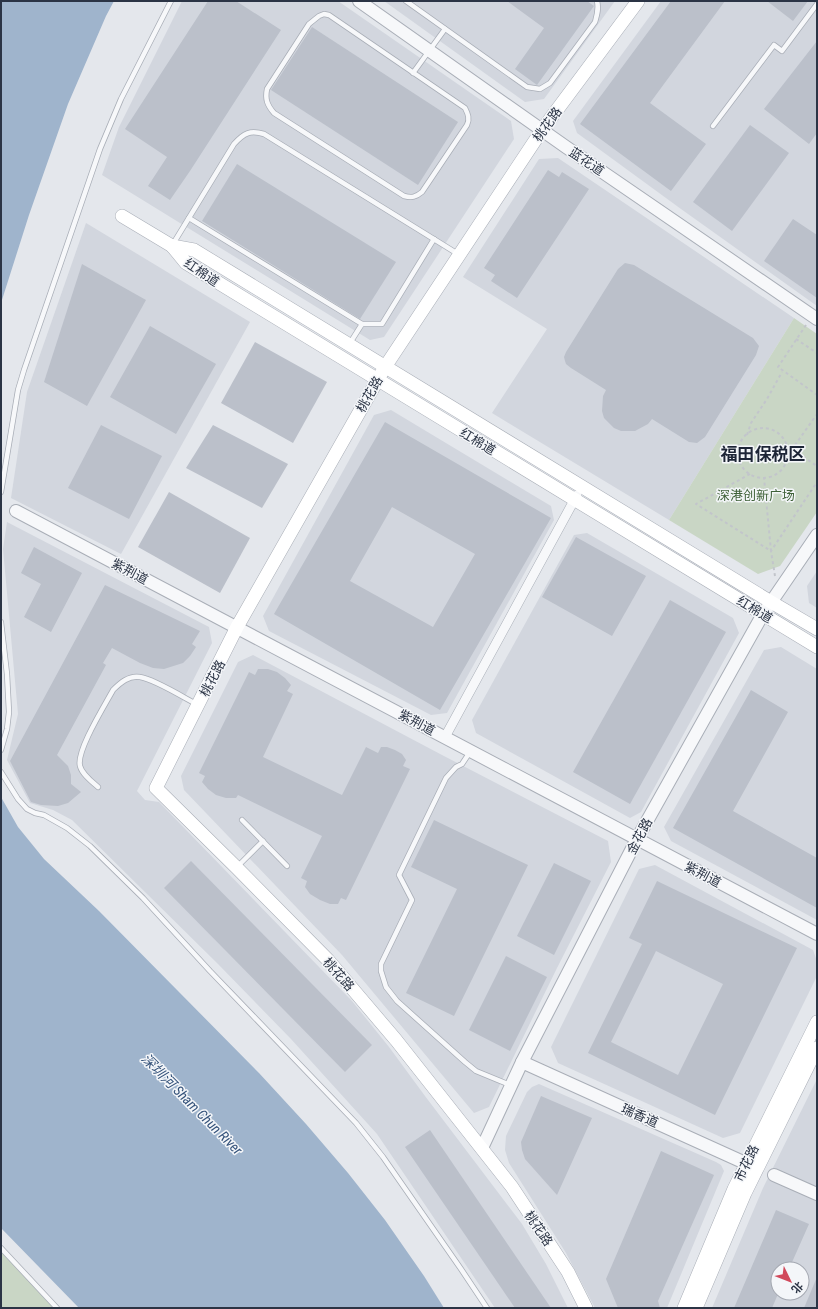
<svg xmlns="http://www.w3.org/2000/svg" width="818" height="1309" font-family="'Roboto Condensed','Noto Sans SC',sans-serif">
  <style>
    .built { fill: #d2d6de; fill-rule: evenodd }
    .green { fill: #c9d6c5 }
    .water { fill: #9fb4cc }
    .building { fill: #bbc0ca; fill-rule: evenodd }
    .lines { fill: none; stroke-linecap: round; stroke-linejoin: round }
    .service-casing { stroke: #a9aeb7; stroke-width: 6 }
    .minor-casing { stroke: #a9aeb7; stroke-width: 10 }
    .tertiary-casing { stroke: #a9aeb7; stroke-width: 14 }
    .secondary-casing { stroke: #a9aeb7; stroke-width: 14 }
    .path { stroke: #c2c5cb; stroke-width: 2; stroke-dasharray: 3 3; stroke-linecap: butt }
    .service { stroke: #f7f8fa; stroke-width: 4.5 }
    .minor { stroke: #f7f8fa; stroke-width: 9 }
    .tertiary { stroke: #f7f8fa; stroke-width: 12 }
    .secondary { stroke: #fff; stroke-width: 13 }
    .labels { text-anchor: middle; stroke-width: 3; stroke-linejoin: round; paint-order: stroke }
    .street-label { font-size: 13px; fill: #2b3445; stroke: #f4f6f9 }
    .park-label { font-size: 13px; fill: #3f6138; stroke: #f4f6f9 }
    .water-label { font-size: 14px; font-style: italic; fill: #34527a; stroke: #f4f6f9 }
    .district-label { font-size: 17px; font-weight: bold; fill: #1d2536; stroke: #f4f6f9 }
  </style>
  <rect width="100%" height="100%" fill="#e4e7ec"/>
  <g class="built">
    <path d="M182,1H338L511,121L514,139L384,337L370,340L102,175L119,127Z"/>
    <path d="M384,1H615L544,99L525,102Z"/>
    <path d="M661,1H817V306L681,209L577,133L573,121Z"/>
    <path d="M558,158L794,318L669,520L492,413L547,329L463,277L539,159Z"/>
    <path d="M86,223L250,322L121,554L11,498L27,392Z"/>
    <path d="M391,410L551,506L554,520L447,713L431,715L269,631L263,616L374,415Z"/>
    <path d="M7,522L209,627L212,643L137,791L145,800L159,802L352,1001L389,1047L425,1096L522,1224L546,1264L568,1308H495L377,1134L291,1039L218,964L72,820L53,810L30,803L7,760L18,714L3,549Z"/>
    <path d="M587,533L733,618L739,633L641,812L630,818L476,733L472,720L574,535Z"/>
    <path d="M817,571V608L809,603L807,586Z"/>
    <path d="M781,647L817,669V920L671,841L664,827L764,650Z"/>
    <path d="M253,655L442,755L608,841L611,862L557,968L489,1107L474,1113L342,955L184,790L181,776L238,662Z"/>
    <path d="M655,865L813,950L817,961V976L740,1133L723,1138L558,1063L551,1047L639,869Z"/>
    <path d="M817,1079V1308H712L763,1188ZM778,1269H802V1293H778Z"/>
    <path d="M539,1084L716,1162L721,1165L724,1171L667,1308H595L566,1253L509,1163L505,1150L506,1136L527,1092L532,1087Z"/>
  </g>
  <g class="green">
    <path d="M794,318L817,334V512L780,566L758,574L669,520Z"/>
    <path d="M1,1248L57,1308H1Z"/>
  </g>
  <g class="water">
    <path d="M1,1H114L106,16L68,104L29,215L1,303Z"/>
    <path d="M1,797L18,827L44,859L99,911L259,1073L306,1124L348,1173L385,1220L424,1276L444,1308H79L1,1228Z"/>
  </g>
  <g class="building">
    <path d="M208,1H236L281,30L190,171L170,200L148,186L167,157L125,129Z"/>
    <path d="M507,1H587L594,6L537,85L515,69L544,28Z"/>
    <path d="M671,1H725L650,103L706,144L671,191L580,124Z"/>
    <path d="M767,1H808L793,21Z"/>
    <path d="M312,27L458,122L418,185L271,90Z"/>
    <path d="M817,41V133L809,144L764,109Z"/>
    <path d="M750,125L789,153L732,231L693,202Z"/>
    <path d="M237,164L396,262L360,319L202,221Z"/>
    <path d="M548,170L559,177L562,172L589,189L517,298L491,281L495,275L484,268Z"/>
    <path d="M793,219L817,235V298L764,261Z"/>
    <path d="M625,263L634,265L753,338L759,346L756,355L705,437L697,443L689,442L652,419L648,424L635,431H621L614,428L604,418L602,411L603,396L606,390L571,368L566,364L565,361L564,357L566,352L618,269Z"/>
    <path d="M82,264L146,300L87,406L44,382Z"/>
    <path d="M150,326L216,364L176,434L110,397Z"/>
    <path d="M255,342L327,382L293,443L221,403Z"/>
    <path d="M385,422L551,518L440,710L274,614ZM392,507L475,554L433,627L350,581Z"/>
    <path d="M101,425L162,456L129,519L68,488Z"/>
    <path d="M213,425L288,464L262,508L186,468Z"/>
    <path d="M169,492L250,538L220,593L138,547Z"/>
    <path d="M576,537L646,576L612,636L542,597Z"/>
    <path d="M34,547L82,573L51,632L24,617L41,584L21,573Z"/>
    <path d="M105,585L200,631L192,644L196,647L190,656L183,663L164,669L153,668L140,663L112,648L103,663L106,665L57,755L68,766L71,775V784L81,792L68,803L58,806L41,805L31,802L10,761Z"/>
    <path d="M670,600L726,632L630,804L573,772Z"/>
    <path d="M258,669H268L277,672L285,678L291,685L287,691L293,694L263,757L342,795L366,747L378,753L381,747H387L395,750L402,754L406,760L403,766L410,769L346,900L341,898L338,904H330L320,900L310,894L305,887L307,881L301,878L322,836L238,795L236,798H226L216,795L208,789L202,782L205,776L199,773L249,672L255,675Z"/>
    <path d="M751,690L788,712L733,811L817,858V908L673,828Z"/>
    <path d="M434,820L528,865L454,1016L406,993L457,889L411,867Z"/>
    <path d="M191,861L372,1045L345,1072L164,888Z"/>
    <path d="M554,863L591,881L554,955L517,936Z"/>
    <path d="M657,881L797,948L715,1115L588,1053L642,944L629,938ZM656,951L723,984L678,1075L611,1042Z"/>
    <path d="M506,956L547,977L510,1051L469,1030Z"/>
    <path d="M541,1096L592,1118L557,1195L525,1159L522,1150L521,1142Z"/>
    <path d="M430,1130L551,1308H515L405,1147Z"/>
    <path d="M661,1151L714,1175L658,1301L660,1308H618L606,1279Z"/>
    <path d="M776,1210L809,1224L789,1269H778V1294L772,1308H734Z"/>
    <path d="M817,1277V1308H804Z"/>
  </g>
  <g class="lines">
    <defs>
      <g id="service">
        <path d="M406,1L527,87L540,89L550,83L595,22C597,15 599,9 597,1"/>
        <path d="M324,14L329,15L465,108C468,114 470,119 467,125L422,192C416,197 412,198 404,196L274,113C267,105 265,99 267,89L309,24L319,16Z"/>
        <path d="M413,73L445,29"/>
        <path d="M713,126L774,45L782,51L817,4"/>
        <path d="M189,218L362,324H382L434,239"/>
        <path d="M173,244L234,144C244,133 250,130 264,134L458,254"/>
        <path d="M350,343L362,324"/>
        <path d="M1,492L18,390L24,370L100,149L121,99L171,1"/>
        <path d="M1,622L7,674L9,712L7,729L1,750"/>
        <path d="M470,752L462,764L456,767L446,778L399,875L412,900L381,964V971L386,987L397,1001L465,1062L476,1071L510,1085"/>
        <path d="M1,772L18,799L27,809L35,813L44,815L67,828L90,846L143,898L210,971L356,1123L383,1157L461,1269L487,1308"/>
        <path d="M98,787C91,781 82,774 80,766C76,751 105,705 113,690C120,683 129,675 140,677C154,679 183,697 196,704"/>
        <path d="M242,820L287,866"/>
        <path d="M238,866L263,841"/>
        <path d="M1,1248L57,1308"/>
      </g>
      <path id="minor" d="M445,737L577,495"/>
      <g id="tertiary">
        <path d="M359,1L566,147L817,319"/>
        <path d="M16,511L817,934"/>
        <path d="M522,1062L754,1167"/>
        <path d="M482,1148L522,1062L637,839L763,614L817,535"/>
        <path d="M774,1175L817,1194"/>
      </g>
      <g id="secondary">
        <path d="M122,216L172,246L186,263L817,647"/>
        <path d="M172,246L194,250L771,602L817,629"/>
        <path d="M586,1308L568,1272L512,1187L396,1040L328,960L237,868L156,788L237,627L385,367L542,130L638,1"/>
        <path d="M684,1308L734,1189L817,1022"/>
        <path d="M696,1308L745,1193L817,1048"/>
      </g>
    </defs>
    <use href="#service" class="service-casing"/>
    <use href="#minor" class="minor-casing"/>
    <use href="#tertiary" class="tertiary-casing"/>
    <use href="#secondary" class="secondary-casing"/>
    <g class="path">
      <path d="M806,325L778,367L817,395"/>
      <path d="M796,339L817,353"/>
      <circle cx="763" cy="453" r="25"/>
      <path d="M747,435L751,423L767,399L782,372"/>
      <path d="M793,450L817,466"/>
      <path d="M788,455L817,414"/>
      <path d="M750,474L696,504L771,551L764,478"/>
      <path d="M775,576L771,551L817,482"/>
    </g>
    <use href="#service" class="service"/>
    <use href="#minor" class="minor"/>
    <use href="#tertiary" class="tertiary"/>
    <use href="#secondary" class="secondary"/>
  </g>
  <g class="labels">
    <g class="street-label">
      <text transform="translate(547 124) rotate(-54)" y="5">桃花路</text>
      <text transform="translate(587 161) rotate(34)" y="5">蓝花道</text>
      <text transform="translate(202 272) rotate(34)" y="5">红棉道</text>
      <text transform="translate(369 394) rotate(-60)" y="5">桃花路</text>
      <text transform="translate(478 441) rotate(31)" y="5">红棉道</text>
      <text transform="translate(130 571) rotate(28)" y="5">紫荆道</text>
      <text transform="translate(755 609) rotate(31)" y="5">红棉道</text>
      <text transform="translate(212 678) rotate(-63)" y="5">桃花路</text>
      <text transform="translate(417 722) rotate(28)" y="5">紫荆道</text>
      <text transform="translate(639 836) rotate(-62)" y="5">金花路</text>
      <text transform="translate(703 874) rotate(28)" y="5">紫荆道</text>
      <text transform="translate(339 974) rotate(48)" y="5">桃花路</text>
      <text transform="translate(640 1115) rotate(24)" y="5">瑞香道</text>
      <text transform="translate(746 1163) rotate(-64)" y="5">市花路</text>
      <text transform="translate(539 1228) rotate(56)" y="5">桃花路</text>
    </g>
    <g class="park-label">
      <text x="756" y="500">深港创新广场</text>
    </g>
    <g class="water-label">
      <text transform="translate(192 1104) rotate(45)" y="5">深圳河 Sham Chun River</text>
    </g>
    <g class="district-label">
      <text x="763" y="460">福田保税区</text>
    </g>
  </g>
  <rect width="818" height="1309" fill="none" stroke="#2b3445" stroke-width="4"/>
  <g transform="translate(790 1281) rotate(133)"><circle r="19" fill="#f4f6f9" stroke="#a4a8b1"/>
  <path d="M0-3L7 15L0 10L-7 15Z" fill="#d1495b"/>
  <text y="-6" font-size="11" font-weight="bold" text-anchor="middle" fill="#2b3445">北</text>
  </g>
</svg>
